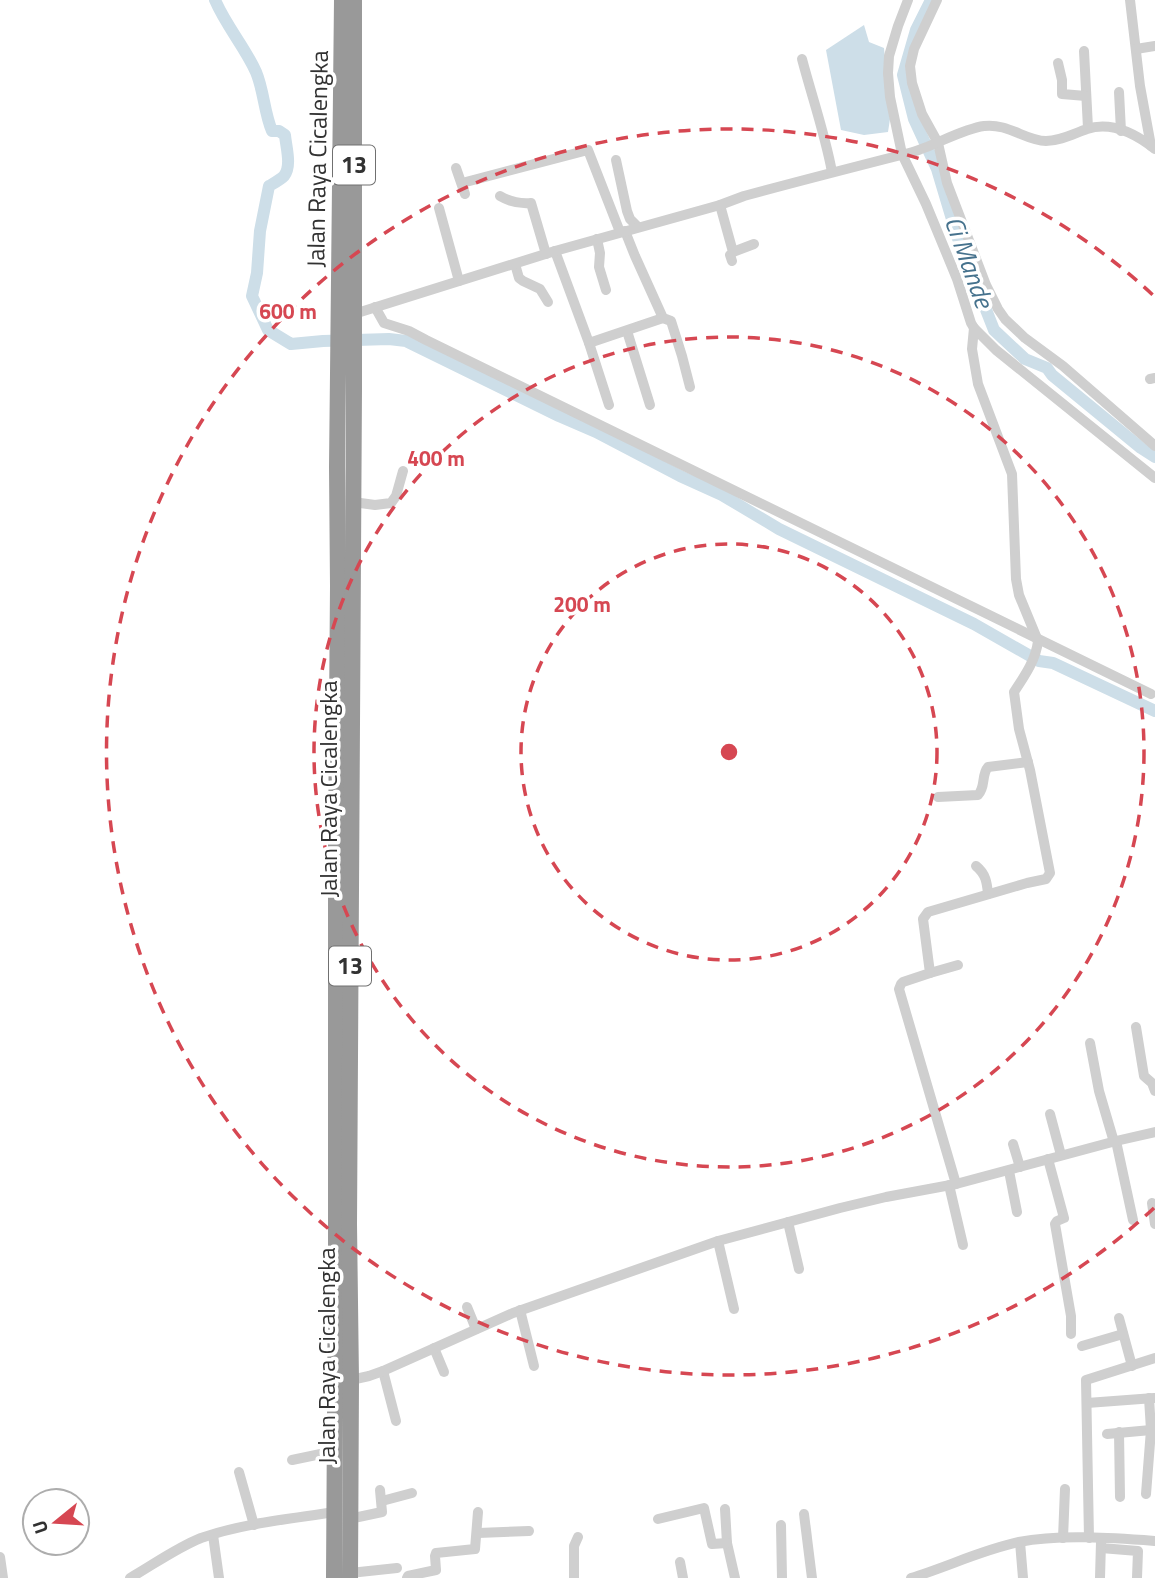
<svg xmlns="http://www.w3.org/2000/svg" width="1155" height="1578" font-family="'Titillium Web',sans-serif">
  <style>
    .water { fill: #cddee8 }
    .lines { fill: none; stroke-linecap: round; stroke-linejoin: round }
    .river { stroke: #cddee8; stroke-width: 12 }
    .minor { stroke: #cfcfcf; stroke-width: 10 }
    .highway { stroke: #999; stroke-width: 16 }
    .ring { fill: none; stroke: #d64752; stroke-width: 3.5; stroke-dasharray: 12 9 }
    .labels { text-anchor: middle; stroke-width: 7; stroke-linejoin: round; paint-order: stroke }
    .shield { fill: #fff; stroke: #707070; stroke-width: 2 }
    .shield-label { font-size: 23px; font-weight: bold; fill: #323232 }
    .street-label { font-size: 24px; fill: #323232; stroke: #fff }
    .water-label { font-size: 26px; font-style: italic; fill: #46728d; stroke: #fff }
    .centre { fill: #d64752; stroke: #fff; stroke-width: 3.5 }
    .ring-label { font-size: 21px; text-anchor: middle; font-weight: bold; fill: #d64752; stroke: #fff; stroke-width: 7; stroke-linejoin: round; paint-order: stroke }
  </style>
  <rect width="100%" height="100%" fill="#fff"/>
  <path class="water" d="M864,25L869,42L884,48L890,119L888,132L864,135L841,130L826,50Z"/>
  <g class="lines">
    <g class="river">
      <path d="M215,0C226,26 245,47 256,72C264,91 264,112 272,131H279L285,135C286,147 292,166 284,176C280,180 274,183 269,186L260,231L257,273L252,296L268,330L291,344L323,341L389,339L406,341L559,416L596,432L680,476L722,495L779,529L974,624L1039,661L1053,663L1155,711"/>
      <path d="M931,0L916,30L903,75L914,119L937,169L957,236L994,330L1025,359L1047,368L1052,375L1141,448L1155,457"/>
    </g>
    <g class="minor">
      <path d="M908,0L898,26L889,56L888,73L890,97L902,154L926,204L957,279L971,323L974,328L996,350L1155,478"/>
      <path d="M937,0L914,49L910,66L912,83L922,114L938,143L947,183L986,285L998,309L1005,319L1025,338L1063,366L1155,446"/>
      <path d="M1130,0L1140,86L1151,146"/>
      <path d="M1136,49L1155,46"/>
      <path d="M1084,51L1088,128"/>
      <path d="M802,59C812,97 825,134 832,172"/>
      <path d="M1058,63L1062,80V94L1086,96"/>
      <path d="M1119,92L1121,131"/>
      <path d="M616,160L627,211L630,219L638,227"/>
      <path d="M456,168L465,194"/>
      <path d="M462,183L588,150L620,232"/>
      <path d="M500,196C510,202 519,204 531,203L546,254"/>
      <path d="M720,205L733,252L730,255L732,261"/>
      <path d="M439,208L459,281"/>
      <path d="M625,231L635,256L663,318L671,321L682,356L690,387"/>
      <path d="M597,239L600,253L599,267L606,290"/>
      <path d="M555,251L589,343L609,405"/>
      <path d="M733,252L754,244"/>
      <path d="M515,264L519,278L523,281L540,289L548,302"/>
      <path d="M375,307L384,323L409,331L426,340L1151,694"/>
      <path d="M354,314L555,251L720,205L744,196C799,181 854,167 909,153C933,147 961,129 984,126C1008,123 1026,141 1046,141C1060,141 1073,134 1087,129C1111,121 1136,134 1155,149"/>
      <path d="M627,331L650,405"/>
      <path d="M589,343L663,318"/>
      <path d="M1150,379L1155,378"/>
      <path d="M353,502L375,505L391,503L396,496L403,471"/>
      <path d="M938,797L978,795C986,787 981,775 988,767L1028,762"/>
      <path d="M976,866C986,874 987,883 988,894"/>
      <path d="M930,973L958,965"/>
      <path d="M1136,1027L1144,1076L1152,1083L1155,1091"/>
      <path d="M1090,1043L1099,1091L1114,1142"/>
      <path d="M1050,1114L1061,1155"/>
      <path d="M1116,1141L1133,1220"/>
      <path d="M1013,1144L1020,1167"/>
      <path d="M1048,1159L1064,1218L1057,1221L1055,1224L1071,1316V1334"/>
      <path d="M1009,1171L1017,1212"/>
      <path d="M956,1184L899,989L901,984L903,982L930,973L923,919L928,912L1027,883L1046,879L1050,873L1030,770L1019,729L1014,692C1024,677 1036,660 1038,641L1019,595L1016,579L1012,474L978,384L972,349L974,328"/>
      <path d="M949,1185L963,1245"/>
      <path d="M1152,1203L1155,1224"/>
      <path d="M788,1222L799,1269"/>
      <path d="M718,1241L734,1309"/>
      <path d="M467,1307L476,1329"/>
      <path d="M520,1310L534,1366"/>
      <path d="M1119,1318L1132,1366"/>
      <path d="M1082,1346L1123,1334"/>
      <path d="M434,1348L444,1372"/>
      <path d="M383,1371L396,1421"/>
      <path d="M351,1380L369,1376L383,1371L513,1313L718,1241L840,1208L886,1197L956,1184L1116,1141L1155,1132"/>
      <path d="M1087,1403L1154,1398"/>
      <path d="M1119,1432L1120,1497"/>
      <path d="M1107,1434L1151,1430"/>
      <path d="M292,1460L335,1451"/>
      <path d="M239,1472L254,1525"/>
      <path d="M1146,1494L1151,1430L1149,1398"/>
      <path d="M382,1501L412,1493"/>
      <path d="M725,1509L727,1543L735,1578"/>
      <path d="M804,1514L812,1578"/>
      <path d="M349,1519L382,1512L380,1490"/>
      <path d="M658,1519L704,1508L712,1544L727,1543"/>
      <path d="M781,1525L782,1578"/>
      <path d="M478,1533L529,1531"/>
      <path d="M213,1535L219,1578"/>
      <path d="M1063,1538L1065,1489"/>
      <path d="M1089,1538L1086,1380L1155,1358"/>
      <path d="M1020,1542L1023,1578"/>
      <path d="M1101,1548L1138,1551L1137,1578"/>
      <path d="M0,1557L3,1578"/>
      <path d="M680,1562L683,1578"/>
      <path d="M350,1573L397,1568"/>
      <path d="M130,1578C153,1565 176,1548 201,1538C244,1523 290,1519 335,1512"/>
      <path d="M407,1578L408,1576L436,1570L435,1556L436,1553L475,1549L478,1512"/>
      <path d="M574,1578V1546L578,1537"/>
      <path d="M911,1578C947,1567 982,1550 1019,1542C1060,1534 1114,1538 1155,1541"/>
      <path d="M1100,1578L1101,1542"/>
    </g>
    <g class="highway">
      <path d="M334,1578L336,1256V845L338,586L337,467L342,0"/>
      <path d="M350,1578L351,1380L349,1224L354,389V0"/>
    </g>
  </g>
  <g class="ring">
    <circle cx="729" cy="752" r="208"/>
    <circle cx="729" cy="752" r="415"/>
    <path d="M1154 1208A623 623 0 1 1 1154 296"/>
  </g>
  <g class="labels">
    <g class="shield">
      <rect x="333" y="145.5" width="42" height="39" rx="5"/>
      <rect x="329" y="946.5" width="42" height="39" rx="5"/>
    </g>
    <g class="shield-label">
      <text x="354" y="173">13</text>
      <text x="350" y="974">13</text>
    </g>
    <g class="street-label">
      <text transform="translate(318 159) rotate(-89)" y="8">Jalan Raya Cicalengka</text>
      <text transform="translate(329 789) rotate(-90)" y="8">Jalan Raya Cicalengka</text>
      <text transform="translate(327 1356) rotate(-90)" y="8">Jalan Raya Cicalengka</text>
    </g>
    <g class="water-label">
      <text transform="translate(969 262) rotate(70)" y="9">Ci Mande</text>
    </g>
  </g>
  <circle cx="729" cy="752" r="10" class="centre"/>
  <g class="ring-label">
    <text x="288" y="319">600 m</text>
    <text x="436" y="466">400 m</text>
    <text x="582" y="612">200 m</text>
  </g>
  <g transform="translate(56 1522) rotate(252)"><circle r="33" fill="#ffffff" stroke="#adadad" stroke-width="2"/>
  <path d="M0-5L12 26L0 18L-12 26Z" fill="#d64752"/>
  <text y="-10" font-size="19" font-weight="bold" text-anchor="middle" fill="#323232">U</text>
  </g>
</svg>
